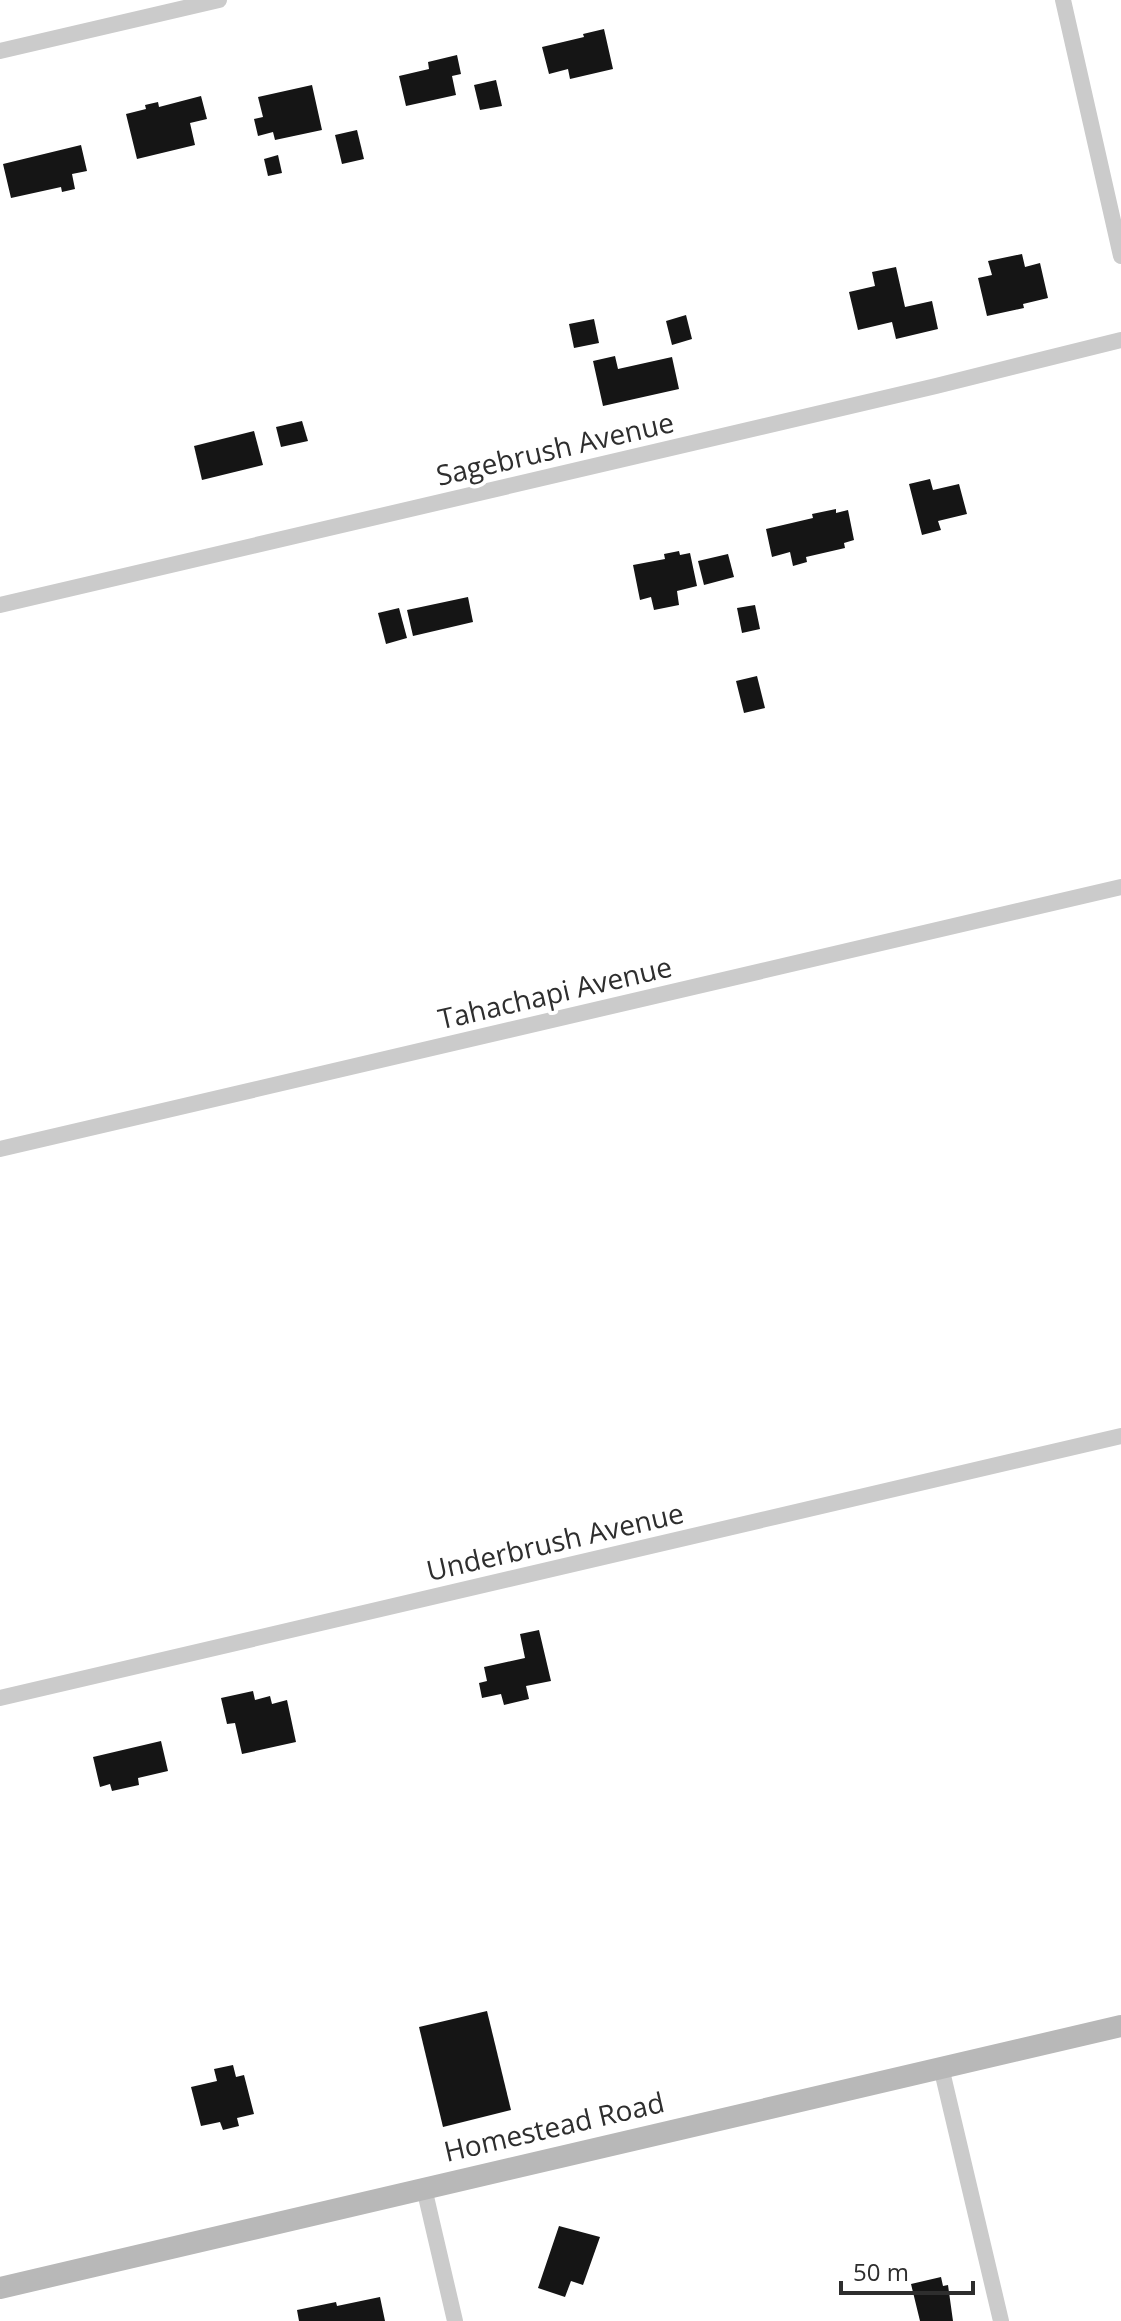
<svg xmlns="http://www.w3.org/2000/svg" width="1121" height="2321" font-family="'Open Sans',sans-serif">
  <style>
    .building { fill: #151515 }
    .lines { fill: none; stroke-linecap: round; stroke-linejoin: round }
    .minor { stroke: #cbcbcb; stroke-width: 16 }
    .secondary { stroke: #b8b8b8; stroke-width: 22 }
    .labels { text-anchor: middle; stroke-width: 8; stroke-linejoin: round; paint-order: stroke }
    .street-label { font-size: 28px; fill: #2e2e2e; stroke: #fff }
  </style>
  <rect width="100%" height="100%" fill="#fff"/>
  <g class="building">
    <path d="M604,29L613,69L570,79L568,69L549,74L542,47L584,37L583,34Z"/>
    <path d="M457,55L461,74L452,76L456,95L406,106L399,76L429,69L428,62Z"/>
    <path d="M496,80L502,106L480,110L474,85Z"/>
    <path d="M312,85L322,130L275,140L273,132L258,136L254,119L263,117L258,97Z"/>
    <path d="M201,96L207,119L190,123L195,145L137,159L126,114L146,109L145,105L158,102L159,107Z"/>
    <path d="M357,130L364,159L342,164L335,135Z"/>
    <path d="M81,145L87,171L72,174L75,189L62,192L61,187L11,198L3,164Z"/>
    <path d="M278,155L282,173L268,176L264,159Z"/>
    <path d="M1022,254L1025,267L1040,263L1048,298L1023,304L1024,308L987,316L978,278L992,275L988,261Z"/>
    <path d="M896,267L905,307L932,301L938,329L896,339L892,322L858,330L849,292L875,286L872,272Z"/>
    <path d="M686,315L692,339L672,345L666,321Z"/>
    <path d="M594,319L599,343L574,348L569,324Z"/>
    <path d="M615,356L618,369L672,357L679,389L603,406L593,361Z"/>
    <path d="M302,421L308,441L281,447L276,427Z"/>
    <path d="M254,431L263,465L202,480L194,446Z"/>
    <path d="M930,479L933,490L959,484L967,514L938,521L941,530L922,535L909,484Z"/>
    <path d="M836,509V513L848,510L854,540L844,543L845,548L806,557L807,562L793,566L790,552L772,557L766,529L813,518L812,514Z"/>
    <path d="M679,551L680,555L690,553L697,586L677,591L679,605L654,610L651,597L640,600L633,565L665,559L664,554Z"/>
    <path d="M728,554L734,577L704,585L698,561Z"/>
    <path d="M468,597L473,622L413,636L407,610Z"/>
    <path d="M755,605L760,629L742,633L737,608Z"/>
    <path d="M399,608L407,638L386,644L378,613Z"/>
    <path d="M757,676L765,708L744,713L736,681Z"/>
    <path d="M539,1630L551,1681L526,1686L529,1699L504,1705L501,1694L482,1698L479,1683L487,1681L484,1667L525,1658L520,1634Z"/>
    <path d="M253,1691L255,1700L270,1696L272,1704L287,1700L296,1742L242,1754L235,1723L227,1724L221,1698Z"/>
    <path d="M161,1741L168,1771L138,1778L139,1785L112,1791L110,1784L100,1787L93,1757Z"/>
    <path d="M487,2011L511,2110L443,2127L419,2027Z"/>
    <path d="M233,2065L236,2077L244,2075L254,2114L237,2118L239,2126L223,2130L220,2122L201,2126L191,2087L217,2081L214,2069Z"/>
    <path d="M559,2226L600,2237L583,2285L571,2281L565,2297L538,2288Z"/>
    <path d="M941,2277L943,2286L948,2285L953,2321H920L911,2284Z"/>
    <path d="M380,2297L385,2321H299L297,2310L336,2302L337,2306Z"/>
  </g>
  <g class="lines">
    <g class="minor">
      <path d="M1063,0L1121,256"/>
      <path d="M0,51L219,0"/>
      <path d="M0,605L936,386L1121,340"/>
      <path d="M0,1149L1121,887"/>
      <path d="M0,1698L1121,1436"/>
      <path d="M941,2067L1001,2321"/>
      <path d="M424,2188L455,2321"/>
    </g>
    <path class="secondary" d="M0,2288L1121,2026"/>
  </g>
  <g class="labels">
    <g class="street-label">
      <text transform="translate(555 449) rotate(-13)" y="10">Sagebrush Avenue</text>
      <text transform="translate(555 993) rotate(-13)" y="10">Tahachapi Avenue</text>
      <text transform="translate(555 1542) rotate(-13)" y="10">Underbrush Avenue</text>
      <text transform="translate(554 2127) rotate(-13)" y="10">Homestead Road</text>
    </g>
  </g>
  <path d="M841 2281v12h132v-12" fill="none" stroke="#2e2e2e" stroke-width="4"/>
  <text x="853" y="2281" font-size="24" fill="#2e2e2e" stroke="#ffffff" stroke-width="6" paint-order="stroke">50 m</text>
</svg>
